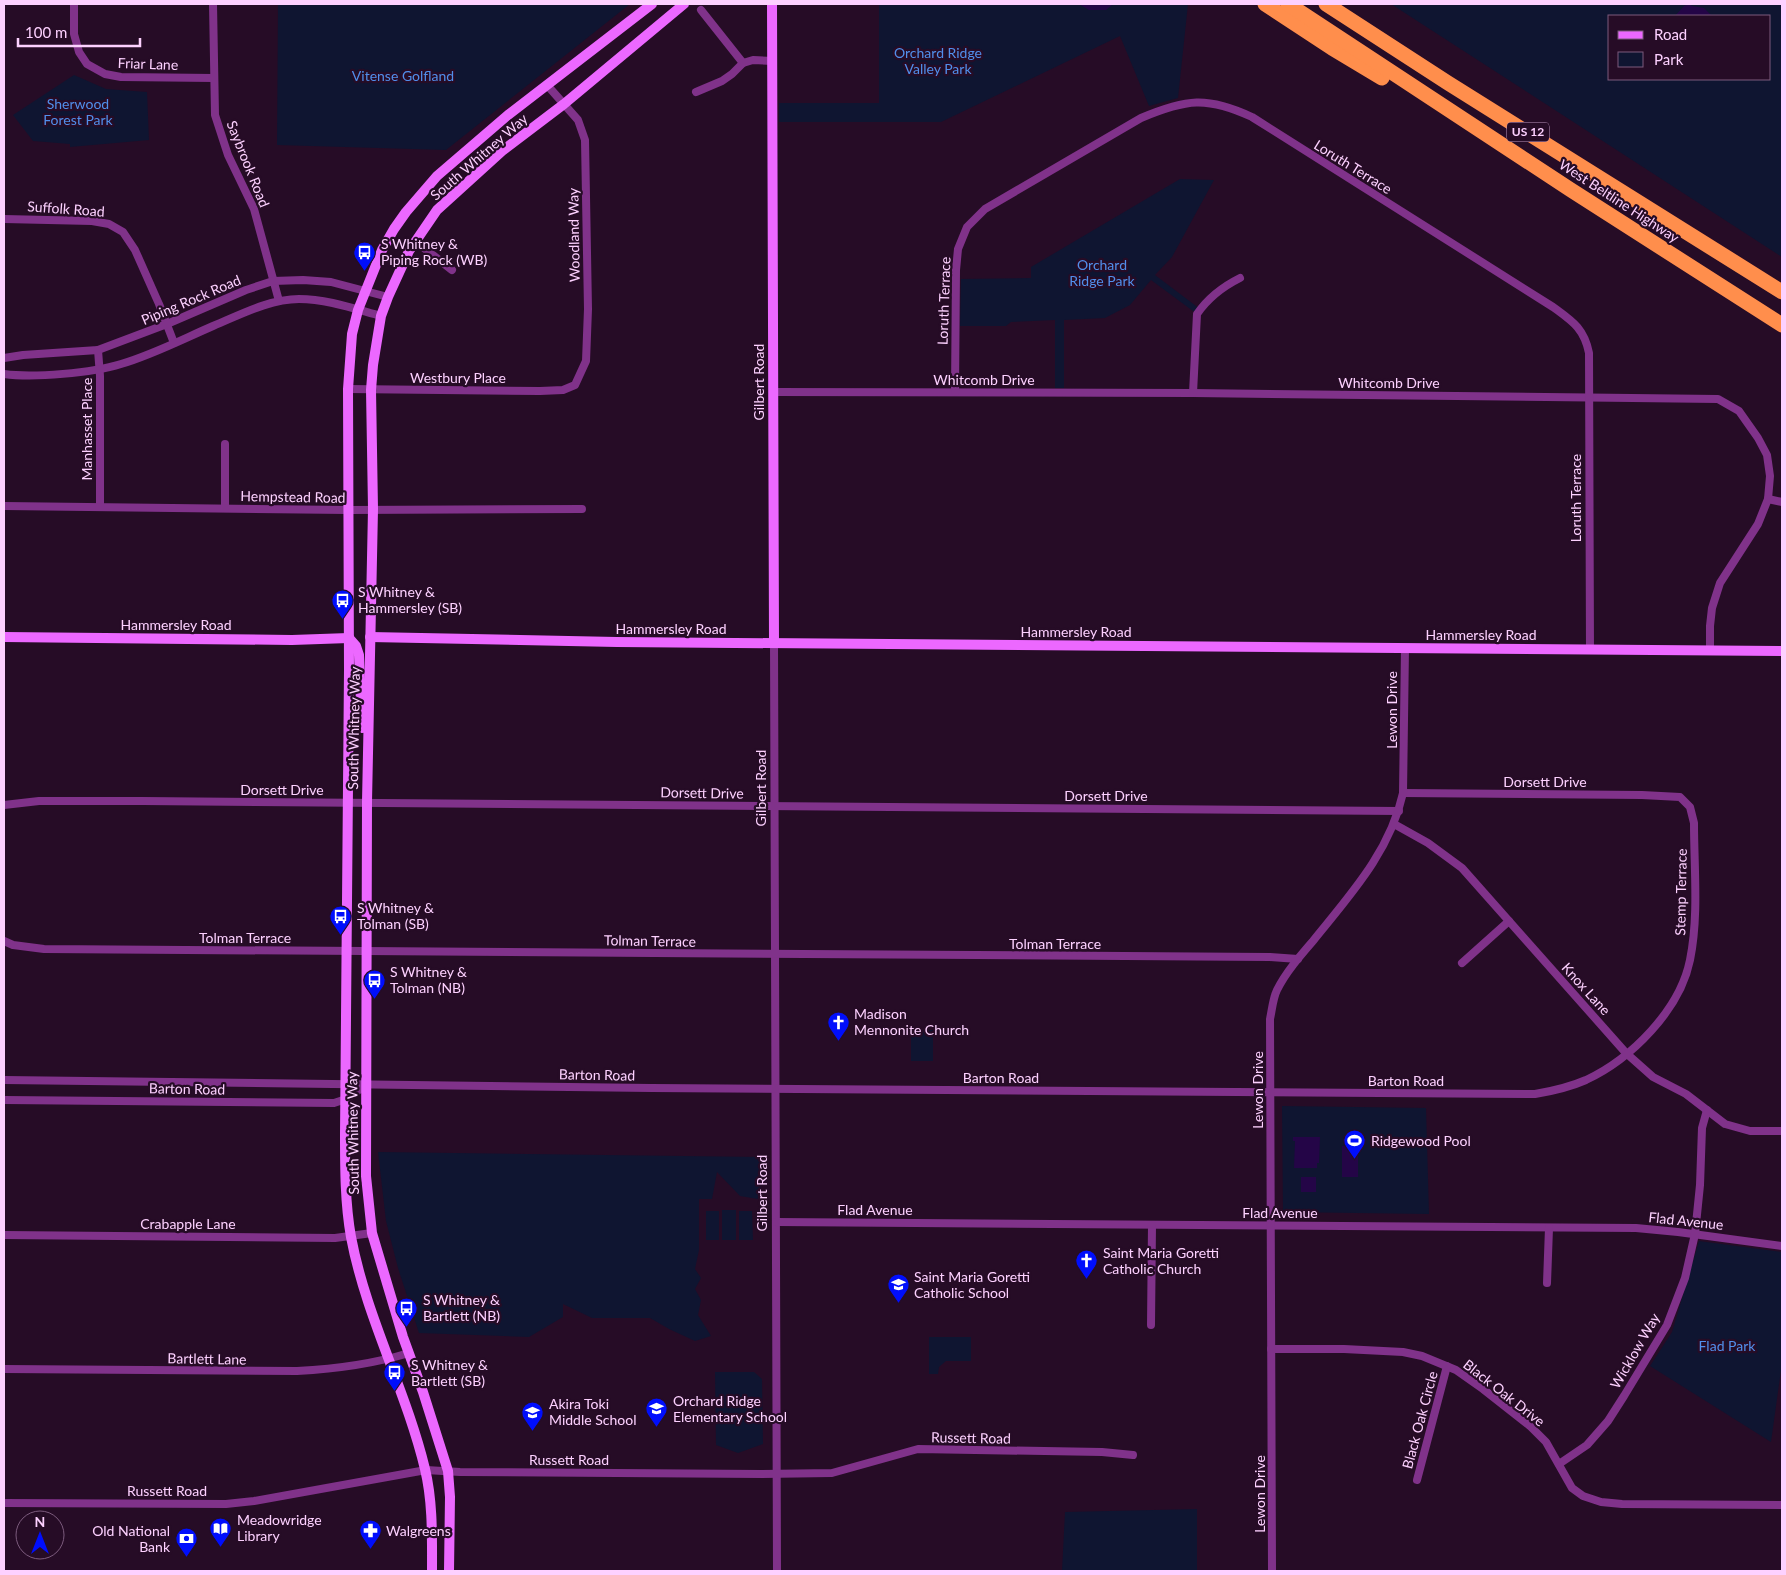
<svg xmlns="http://www.w3.org/2000/svg" width="1786" height="1575" font-family="Lato,sans-serif">
  <style>
    .green { fill: #0f1531; fill-rule: evenodd }
    .water { fill: #240547 }
    .lines { fill: none; stroke-linecap: round; stroke-linejoin: round }
    .street { stroke: #80328a; stroke-width: 8 }
    .secondary { stroke: #ec68ff; stroke-width: 10 }
    .highway { stroke: #ff8e4c; stroke-width: 15 }
    .labels { text-anchor: middle; stroke-width: 4.5; stroke-linejoin: round; paint-order: stroke }
    .shield { fill: #260c26; stroke: #bc96be; stroke-width: 1 }
    .shield-label { font-size: 12px; font-weight: bold; fill: #fdd1ff }
    .park-label { font-size: 14px; fill: #518feb; stroke: #260c26 }
    .street-label { font-size: 14px; fill: #fdd1ff; stroke: #260c26 }
    .poi-label { font-size: 14px; fill: #fdd1ff; stroke: #260c26; text-anchor: start }
  </style>
  <rect width="100%" height="100%" fill="#260c26"/>
  <g class="green">
    <path d="M278,4H630L446,150L277,145Z"/>
    <path d="M879,4H1188L1178,98L1149,106L1120,36L941,122H779V103H879Z"/>
    <path d="M1391,4H1782V257ZM1610,16H1770V79H1610Z"/>
    <path d="M74,75L106,89L147,92L149,140L70,147V144L33,141L13,115Z"/>
    <path d="M1180,179L1214,180L1172,257L1155,275L1200,309L1197,314L1151,280L1130,305L1105,318L1064,320V388H1055V320L1011,322L1006,326H960L961,279L1031,278V267Z"/>
    <rect x="911" y="1030" width="22" height="31"/>
    <path d="M1282,1106L1426,1108L1429,1214L1283,1212Z"/>
    <path d="M378,1152L761,1157V1194L758,1199L740,1196L717,1172L712,1199H699V1250L695,1269L701,1278L695,1289L701,1300L698,1315L711,1336L695,1341L669,1329L650,1318H592L563,1304V1317L529,1337L419,1333L398,1268L386,1221Z"/>
    <rect x="722" y="1210" width="14" height="30"/>
    <rect x="706" y="1211" width="13" height="29"/>
    <path d="M739,1211H752L753,1240H739Z"/>
    <path d="M1699,1241L1782,1252V1363L1771,1442L1650,1366L1672,1332Z"/>
    <path d="M929,1337H971V1361H946L939,1367L938,1374H929Z"/>
    <path d="M715,1372H754L762,1379L763,1444L738,1453L716,1445Z"/>
    <path d="M1197,1509V1571H1062L1065,1512Z"/>
  </g>
  <g class="water">
    <path d="M1079,4H1113L1106,10H1089Z"/>
    <path d="M1689,4L1692,6L1704,8L1712,16H1675L1684,6Z"/>
    <path d="M1293,1137H1320L1319,1163H1317V1168H1294L1295,1141H1293Z"/>
    <rect x="1342" y="1146" width="16" height="31"/>
    <rect x="1301" y="1177" width="15" height="15"/>
  </g>
  <g class="lines">
    <g class="street">
      <path d="M74,4V34L79,52L87,64L105,74L121,77L213,78"/>
      <path d="M213,4L215,115L228,155L254,209L279,301"/>
      <path d="M701,10L743,63"/>
      <path d="M696,92L722,81L732,74L743,63L753,60L772,61"/>
      <path d="M4,219L92,221L109,224L123,232L135,250L159,304L174,343"/>
      <path d="M415,241L452,270"/>
      <path d="M98,350L100,376V507"/>
      <path d="M4,358L23,355L98,350L167,324L246,290L273,281L303,280L331,282L388,297"/>
      <path d="M4,374C34,378 92,373 121,364C152,355 183,339 213,326C240,315 269,299 299,299C327,299 355,309 381,316"/>
      <path d="M348,389L540,391L563,390L575,385L586,361L588,309L585,140L578,120L547,85"/>
      <path d="M774,392L1193,393L1718,399L1739,411L1758,438L1767,455L1770,476L1768,499L1758,524L1720,583L1712,608L1710,626V651"/>
      <path d="M955,392L956,270L958,249L967,227L985,209L1141,118C1186,99 1207,96 1252,117L1553,307C1572,321 1584,328 1589,353L1590,650"/>
      <path d="M1193,393L1197,314C1208,298 1222,287 1240,278"/>
      <path d="M225,444V508"/>
      <path d="M1768,499L1782,502"/>
      <path d="M4,506L348,510L582,509"/>
      <path d="M774,643L777,1571"/>
      <path d="M4,805L39,801H143L1399,811"/>
      <path d="M1394,824L1428,843L1462,868L1626,1053L1653,1077L1686,1094L1725,1124L1750,1131H1782"/>
      <path d="M4,941L13,945L44,949L1270,957L1298,959"/>
      <path d="M1462,963L1509,921"/>
      <path d="M4,1080L651,1088L1535,1094C1553,1091 1570,1087 1586,1080C1631,1059 1680,1010 1690,960C1699,916 1694,868 1694,823L1690,807L1680,797L1642,795L1403,793"/>
      <path d="M4,1100L334,1103L346,1099L366,1085"/>
      <path d="M776,1222L1636,1228L1678,1232L1782,1246"/>
      <path d="M4,1235L335,1238L372,1233"/>
      <path d="M1547,1283L1549,1228"/>
      <path d="M1151,1325L1152,1225"/>
      <path d="M1271,1349H1344L1403,1352L1422,1356L1456,1370L1483,1389L1530,1426L1546,1442L1572,1488L1583,1496L1601,1502L1622,1504L1782,1505"/>
      <path d="M4,1369L297,1371C335,1369 373,1364 409,1353"/>
      <path d="M1559,1464L1587,1445L1608,1421L1624,1396L1667,1325L1685,1278L1695,1234L1700,1185L1702,1128L1707,1110"/>
      <path d="M1417,1480L1447,1366"/>
      <path d="M4,1503L226,1504L254,1501L426,1470L460,1472L762,1474L832,1473L918,1449L1102,1452L1133,1455"/>
      <path d="M1272,1571L1270,1019C1272,1010 1273,998 1277,990C1286,972 1300,956 1313,941C1350,895 1390,852 1403,793L1405,648"/>
    </g>
    <g class="secondary">
      <path d="M772,4L774,643"/>
      <path d="M4,637L292,640L349,638"/>
      <path d="M370,637L617,642L1782,651"/>
      <path d="M349,638L356,646L359,655L362,728"/>
      <path d="M432,1571C432,1538 433,1502 425,1469C406,1390 366,1317 351,1237C345,1203 345,1168 345,1134L349,670L348,389L352,334L358,310L382,250L394,229L406,212L437,176L508,115L652,4"/>
      <path d="M449,1571L450,1497L448,1471L423,1392L403,1337L372,1233L366,1176L367,802L373,509L371,390L373,365L381,316L388,297L409,251L437,210L502,151L564,104L684,4"/>
    </g>
    <g class="highway">
      <path d="M1265,4L1332,48L1382,78"/>
      <path d="M1288,4L1571,190L1782,325"/>
      <path d="M1326,4L1448,83L1782,292"/>
    </g>
  </g>
  <defs>
    <symbol id="bus-pin" viewBox="-11 -11 22 30"><path d="M0 17L-7.5 6A9.5 9.5 0 1 1 7.5 6Z" fill="#000efc" stroke="#260c26"/><path d="M-5-6H5V4H4V6H2V4H-2V6H-4V4H-5ZM-3.5-4V0h7V-4ZM-3.5 1.2v1.5H-2V1.2ZM2 1.2v1.5H3.5V1.2Z" fill="#fff"/></symbol>
    <symbol id="church-pin" viewBox="-11 -11 22 30"><path d="M0 17L-7.5 6A9.5 9.5 0 1 1 7.5 6Z" fill="#000efc" stroke="#260c26"/><path d="M-1.2-6h2.4v3.5h3.3v2.4h-3.3V6h-2.4V-.1h-3.3v-2.4h3.3Z" fill="#fff"/></symbol>
    <symbol id="stadium-pin" viewBox="-11 -11 22 30"><path d="M0 17L-7.5 6A9.5 9.5 0 1 1 7.5 6Z" fill="#000efc" stroke="#260c26"/><path d="M0-5a6.5 5 0 1 0 0 10a6.5 5 0 1 0 0-10ZM-3.5-1.8h7v3.6h-7Z" fill="#fff"/></symbol>
    <symbol id="school-pin" viewBox="-11 -11 22 30"><path d="M0 17L-7.5 6A9.5 9.5 0 1 1 7.5 6Z" fill="#000efc" stroke="#260c26"/><path d="M0-5L7-2L0 1L-7-2ZM-4 1L0 2.5L4 1V4Q0 6-4 4Z" fill="#fff"/></symbol>
    <symbol id="library-pin" viewBox="-11 -11 22 30"><path d="M0 17L-7.5 6A9.5 9.5 0 1 1 7.5 6Z" fill="#000efc" stroke="#260c26"/><path d="M-6-4Q-3-5.5-.7-3.5V5Q-3 3-6 4ZM6-4Q3-5.5 .7-3.5V5Q3 3 6 4Z" fill="#fff"/></symbol>
    <symbol id="pharmacy-pin" viewBox="-11 -11 22 30"><path d="M0 17L-7.5 6A9.5 9.5 0 1 1 7.5 6Z" fill="#000efc" stroke="#260c26"/><path d="M-2-6h4v4h4v4h-4v4h-4v-4h-4v-4h4Z" fill="#fff"/></symbol>
    <symbol id="bank-pin" viewBox="-11 -11 22 30"><path d="M0 17L-7.5 6A9.5 9.5 0 1 1 7.5 6Z" fill="#000efc" stroke="#260c26"/><path d="M-6-4H6V4H-6ZM0-2.3a2.3 2.3 0 1 0 0 4.6a2.3 2.3 0 1 0 0-4.6Z" fill="#fff"/></symbol>
  </defs>
  <g fill-rule="evenodd">
    <use href="#bus-pin" x="352" y="240" width="25" height="34"/>
    <use href="#bus-pin" x="330" y="588" width="25" height="34"/>
    <use href="#bus-pin" x="328" y="904" width="25" height="34"/>
    <use href="#bus-pin" x="362" y="968" width="25" height="34"/>
    <use href="#church-pin" x="826" y="1010" width="25" height="34"/>
    <use href="#stadium-pin" x="1342" y="1128" width="25" height="34"/>
    <use href="#church-pin" x="1074" y="1248" width="25" height="34"/>
    <use href="#school-pin" x="886" y="1272" width="25" height="34"/>
    <use href="#bus-pin" x="394" y="1296" width="25" height="34"/>
    <use href="#bus-pin" x="382" y="1360" width="25" height="34"/>
    <use href="#school-pin" x="644" y="1396" width="25" height="34"/>
    <use href="#school-pin" x="520" y="1400" width="25" height="34"/>
    <use href="#library-pin" x="208" y="1516" width="25" height="34"/>
    <use href="#pharmacy-pin" x="358" y="1518" width="25" height="34"/>
    <use href="#bank-pin" x="174" y="1526" width="25" height="34"/>
  </g>
  <g class="labels">
    <rect class="shield" x="1507" y="122.5" width="42" height="19" rx="4"/>
    <g class="shield-label">
      <text x="1528" y="136">US 12</text>
    </g>
    <g class="park-label">
      <text x="938" y="58">Orchard Ridge<tspan x="938" dy="16">Valley Park</tspan></text>
      <text x="403" y="81">Vitense Golfland</text>
      <text x="78" y="109">Sherwood<tspan x="78" dy="16">Forest Park</tspan></text>
      <text x="1102" y="270">Orchard<tspan x="1102" dy="16">Ridge Park</tspan></text>
      <text x="1727" y="1351">Flad Park</text>
    </g>
    <g class="street-label">
      <text transform="translate(148 64) rotate(2)" y="5">Friar Lane</text>
      <text transform="translate(479 157) rotate(-41)" y="5">South Whitney Way</text>
      <text transform="translate(248 164) rotate(68)" y="5">Saybrook Road</text>
      <text transform="translate(1353 167) rotate(32)" y="5">Loruth Terrace</text>
      <text transform="translate(1619 201) rotate(33)" y="5">West Beltline Highway</text>
      <text transform="translate(66 209) rotate(4)" y="5">Suffolk Road</text>
      <text transform="translate(574 235) rotate(-91)" y="5">Woodland Way</text>
      <text transform="translate(191 300) rotate(-23)" y="5">Piping Rock Road</text>
      <text transform="translate(944 301) rotate(-88)" y="5">Loruth Terrace</text>
      <text x="458" y="383">Westbury Place</text>
      <text x="984" y="385">Whitcomb Drive</text>
      <text transform="translate(759 382) rotate(-90)" y="5">Gilbert Road</text>
      <text x="1389" y="388">Whitcomb Drive</text>
      <text transform="translate(87 429) rotate(-90)" y="5">Manhasset Place</text>
      <text transform="translate(293 497) rotate(1)" y="5">Hempstead Road</text>
      <text transform="translate(1576 498) rotate(-90)" y="5">Loruth Terrace</text>
      <text x="176" y="630">Hammersley Road</text>
      <text x="671" y="634">Hammersley Road</text>
      <text x="1076" y="637">Hammersley Road</text>
      <text x="1481" y="640">Hammersley Road</text>
      <text transform="translate(1392 710) rotate(-90)" y="5">Lewon Drive</text>
      <text transform="translate(354 728) rotate(-89)" y="5">South Whitney Way</text>
      <text x="1545" y="787">Dorsett Drive</text>
      <text transform="translate(761 788) rotate(-90)" y="5">Gilbert Road</text>
      <text x="282" y="795">Dorsett Drive</text>
      <text transform="translate(702 793) rotate(1)" y="5">Dorsett Drive</text>
      <text x="1106" y="801">Dorsett Drive</text>
      <text transform="translate(1681 892) rotate(-89)" y="5">Stemp Terrace</text>
      <text x="245" y="943">Tolman Terrace</text>
      <text transform="translate(650 941) rotate(1)" y="5">Tolman Terrace</text>
      <text x="1055" y="949">Tolman Terrace</text>
      <text transform="translate(1586 989) rotate(48)" y="5">Knox Lane</text>
      <text transform="translate(597 1075) rotate(1)" y="5">Barton Road</text>
      <text x="1001" y="1083">Barton Road</text>
      <text x="1406" y="1086">Barton Road</text>
      <text transform="translate(187 1089) rotate(1)" y="5">Barton Road</text>
      <text transform="translate(1258 1090) rotate(-90)" y="5">Lewon Drive</text>
      <text transform="translate(353 1133) rotate(-91)" y="5">South Whitney Way</text>
      <text transform="translate(762 1193) rotate(-90)" y="5">Gilbert Road</text>
      <text x="875" y="1215">Flad Avenue</text>
      <text x="1280" y="1218">Flad Avenue</text>
      <text transform="translate(1686 1221) rotate(6)" y="5">Flad Avenue</text>
      <text x="188" y="1229">Crabapple Lane</text>
      <text transform="translate(1635 1351) rotate(-60)" y="5">Wicklow Way</text>
      <text transform="translate(207 1359) rotate(1)" y="5">Bartlett Lane</text>
      <text transform="translate(1504 1393) rotate(38)" y="5">Black Oak Drive</text>
      <text transform="translate(1420 1420) rotate(-75)" y="5">Black Oak Circle</text>
      <text transform="translate(971 1438) rotate(1)" y="5">Russett Road</text>
      <text x="569" y="1465">Russett Road</text>
      <text x="167" y="1496">Russett Road</text>
      <text transform="translate(1260 1494) rotate(-90)" y="5">Lewon Drive</text>
    </g>
    <g class="poi-label">
      <text x="381" y="249">S Whitney &amp;<tspan x="381" dy="16">Piping Rock (WB)</tspan></text>
      <text x="358" y="597">S Whitney &amp;<tspan x="358" dy="16">Hammersley (SB)</tspan></text>
      <text x="357" y="913">S Whitney &amp;<tspan x="357" dy="16">Tolman (SB)</tspan></text>
      <text x="390" y="977">S Whitney &amp;<tspan x="390" dy="16">Tolman (NB)</tspan></text>
      <text x="854" y="1019">Madison<tspan x="854" dy="16">Mennonite Church</tspan></text>
      <text x="1371" y="1146">Ridgewood Pool</text>
      <text x="1103" y="1258">Saint Maria Goretti<tspan x="1103" dy="16">Catholic Church</tspan></text>
      <text x="914" y="1282">Saint Maria Goretti<tspan x="914" dy="16">Catholic School</tspan></text>
      <text x="423" y="1305">S Whitney &amp;<tspan x="423" dy="16">Bartlett (NB)</tspan></text>
      <text x="411" y="1370">S Whitney &amp;<tspan x="411" dy="16">Bartlett (SB)</tspan></text>
      <text x="673" y="1406">Orchard Ridge<tspan x="673" dy="16">Elementary School</tspan></text>
      <text x="549" y="1409">Akira Toki<tspan x="549" dy="16">Middle School</tspan></text>
      <text x="237" y="1525">Meadowridge<tspan x="237" dy="16">Library</tspan></text>
      <text x="170" y="1536" text-anchor="end">Old National<tspan x="170" dy="16">Bank</tspan></text>
      <text x="386" y="1536">Walgreens</text>
    </g>
  </g>
  <rect width="1786" height="1575" fill="none" stroke="#fdd1ff" stroke-width="10"/>
  <rect x="1608" y="15" width="162" height="65" fill="#260c26" stroke="#7c5b7d"/>
  <rect x="1618" y="31" width="25" height="8" fill="#ec68ff" stroke="#7c5b7d"/>
  <text x="1654" y="40" font-size="15" fill="#fdd1ff">Road</text>
  <rect x="1618" y="52" width="25" height="15" fill="#0f1531" stroke="#7c5b7d"/>
  <text x="1654" y="65" font-size="15" fill="#fdd1ff">Park</text>
  <g transform="translate(40 1535)"><circle r="24" fill="#260c26" stroke="#7c5b7d"/>
  <path d="M0-4L9 19L0 12L-9 19Z" fill="#000efc"/>
  <text y="-8" font-size="14" font-weight="bold" text-anchor="middle" fill="#fdd1ff">N</text>
  </g>
  <path d="M18 38v8h122v-8" fill="none" stroke="#fdd1ff" stroke-width="2.5"/>
  <text x="25" y="38" font-size="15" fill="#fdd1ff" stroke="#260c26" stroke-width="4" paint-order="stroke">100 m</text>
</svg>
